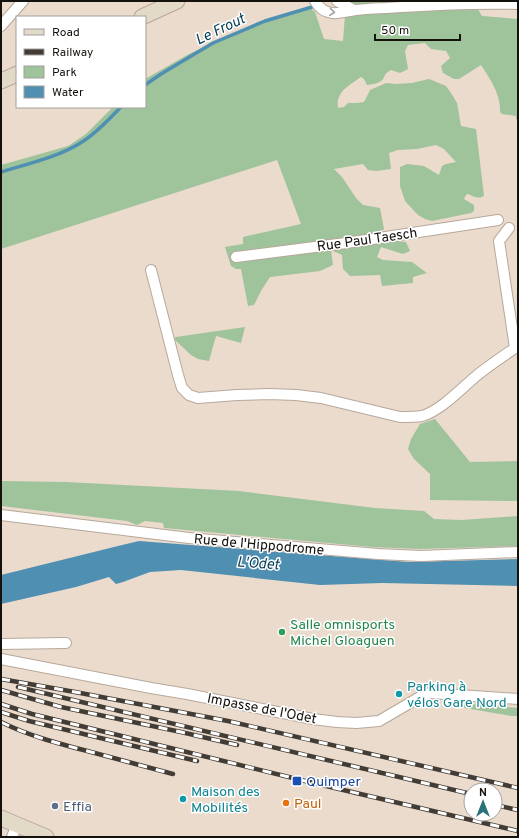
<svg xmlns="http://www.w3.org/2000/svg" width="519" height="838" font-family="Overpass,sans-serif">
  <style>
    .green { fill: #9fc39b }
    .water { fill: #4f8fb1 }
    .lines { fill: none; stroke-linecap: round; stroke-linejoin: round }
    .stream { stroke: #4f8fb1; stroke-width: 3.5 }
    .street-casing { stroke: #b6a89b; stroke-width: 12 }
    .secondary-casing { stroke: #b6a89b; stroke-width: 17 }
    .street { stroke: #fff; stroke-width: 10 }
    .secondary { stroke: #e2dac6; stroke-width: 15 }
    .rail-casing { stroke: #423c35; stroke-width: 4.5 }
    .rail { stroke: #fff; stroke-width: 3; stroke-dasharray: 9; stroke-linecap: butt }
    .oneway { stroke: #a1a09e }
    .leisure-dot { fill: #2e9e5b; stroke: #fff; stroke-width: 1.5 }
    .culture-dot { fill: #0f9aa8; stroke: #fff; stroke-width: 1.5 }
    .transit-dot { fill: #1a4fb4; stroke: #fff; stroke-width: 1.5 }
    .food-dot { fill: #e8710a; stroke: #fff; stroke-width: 1.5 }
    .service-dot { fill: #5c6f8a; stroke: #fff; stroke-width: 1.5 }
    .labels { text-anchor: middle; stroke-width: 3; stroke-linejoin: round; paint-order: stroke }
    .street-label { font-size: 14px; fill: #15110c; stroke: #fff }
    .leisure-label { font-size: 14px; fill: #27864d; stroke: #fff; text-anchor: start }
    .culture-label { font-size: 14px; fill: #0d838f; stroke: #fff; text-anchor: start }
    .transit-label { font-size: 14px; fill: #164399; stroke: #fff; text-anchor: start }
    .food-label { font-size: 14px; fill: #c56008; stroke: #fff; text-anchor: start }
    .service-label { font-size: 14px; fill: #4e5e75; stroke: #fff; text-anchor: start }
    .water-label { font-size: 15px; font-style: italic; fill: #053e57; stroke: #fff }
  </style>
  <rect width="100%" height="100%" fill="#eadbcd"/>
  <g class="green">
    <path d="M347,1H483L474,3L482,16L518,19V120L516,119V116L502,114L500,112C501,94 490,79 481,65L459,79H454L443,73L441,66L450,58L446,51L431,49L425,43L408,45L405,51L408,69L400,73L391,70C383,75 387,73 383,79C379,84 373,84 367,85L364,79L361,77C350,85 335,92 338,108L344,107L348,103H356L364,102L370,90L386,83L396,84L412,83L429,79L446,86L451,93L457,103L461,126L476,129L484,196C478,199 474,197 468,194L466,195L464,199L474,205V211L471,213L432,221L425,219L418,215L405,201L400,186V167L407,164L424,166L439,175L442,166L446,164L456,162L444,149L436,145L417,149L398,150L389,153L391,169L377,171L368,170L363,164L334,169L342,177L356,198L363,205L380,208L384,229L380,232L388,240L406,242L410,251L403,254L381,247L377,257L383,260L412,262L427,273L413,277V283L382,286L380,275L350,276L343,269L342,255L331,250L333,265L320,271L270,277L261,291L254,305L248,306L241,269H236L231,266L225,247L243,244V237L301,224L277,160L1,249V165L68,146L86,134L113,107H145V79L189,54L258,22L309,7L315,12L324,39L343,41L346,3Z"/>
    <path d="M245,327L241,343L216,336L209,361L198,359L191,355L174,339L176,337Z"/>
    <path d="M435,419L470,462L518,461V501L430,500V474L414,459L408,449L411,439L420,424Z"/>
    <path d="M1,481L66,482L239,491L375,508L424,511L434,519L462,520L518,516V546L420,549L372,547L164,528L163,523L145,521L137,525L127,521L1,506Z"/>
    <path d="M460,703L518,708V716H511L459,707Z"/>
  </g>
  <path class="water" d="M139,541L409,562L518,559V586L382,583L320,585L181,570L150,572L123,582L116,584L109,577L76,587L1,604V575L118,546Z"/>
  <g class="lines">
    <g class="stream">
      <path d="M145,85L161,74L213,43L265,21L312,7"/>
      <path d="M1,172C27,164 59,157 82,142C97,133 109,119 121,107"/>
    </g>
    <defs>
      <g id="street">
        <path d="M315,1C319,8 324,12 332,13C340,14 348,11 356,10C366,9 376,8 386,8C430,5 474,3 518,4"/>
        <path d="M337,1L354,10"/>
        <path d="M1,26L23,1"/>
        <path d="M236,257L346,243L498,220"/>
        <path d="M151,270L178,375L182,388L189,395L198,398L237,395L269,394L296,395L321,398L400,417C408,417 415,417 422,416C440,411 461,389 475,377C487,367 502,357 515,348L499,241L509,228"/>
        <path d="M1,515L189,538L378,554L421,556L518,552"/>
        <path d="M1,644L66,643"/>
        <path d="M1,659L151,688L187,694L313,719L337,722L356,723L379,721L420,697L430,693L518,699"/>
        <path d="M12,837L17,824"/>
      </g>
      <g id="secondary">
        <path d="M142,17L177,1"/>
        <path d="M1,81L17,74"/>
        <path d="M1,818L46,837"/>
      </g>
    </defs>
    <use href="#street" class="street-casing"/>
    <use href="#secondary" class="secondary-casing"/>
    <use href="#street" class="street"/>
    <use href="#secondary" class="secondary"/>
    <defs>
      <g id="rail">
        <path d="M1,679L75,692L228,721L518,788"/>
        <path d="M18,687L471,794"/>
        <path d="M1,690L61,707L181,732L237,745"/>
        <path d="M1,704L32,714L305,781L518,831"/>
        <path d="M1,712L29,721L197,761"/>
        <path d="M1,722C29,736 60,744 91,752C118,759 146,767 173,774"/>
        <path d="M495,805L518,810"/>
      </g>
    </defs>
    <use href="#rail" class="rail-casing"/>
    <use href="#rail" class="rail"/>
  </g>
  <defs><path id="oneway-chevron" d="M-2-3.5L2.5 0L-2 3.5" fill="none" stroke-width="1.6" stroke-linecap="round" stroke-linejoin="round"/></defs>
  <use class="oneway" href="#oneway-chevron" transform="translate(332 12) rotate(5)"/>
  <circle class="leisure-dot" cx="282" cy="632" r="4"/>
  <g class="culture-dot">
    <circle cx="399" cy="694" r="4"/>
    <circle cx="183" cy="799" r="4"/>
  </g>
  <rect class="transit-dot" x="292" y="776" width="10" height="10" rx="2"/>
  <circle class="food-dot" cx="286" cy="803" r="4"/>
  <circle class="service-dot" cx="55" cy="806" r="4"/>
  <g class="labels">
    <g class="street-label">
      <text transform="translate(367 239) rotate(-8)" y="5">Rue Paul Taesch</text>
      <text transform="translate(259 544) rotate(5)" y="5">Rue de l'Hippodrome</text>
      <text transform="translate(262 708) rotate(11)" y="5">Impasse de l'Odet</text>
    </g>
    <g class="leisure-label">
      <text x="290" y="629">Salle omnisports<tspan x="290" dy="16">Michel Gloaguen</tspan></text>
    </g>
    <g class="culture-label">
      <text x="407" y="691">Parking à<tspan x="407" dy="16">vélos Gare Nord</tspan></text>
      <text x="191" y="796">Maison des<tspan x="191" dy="16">Mobilités</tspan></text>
    </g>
    <g class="transit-label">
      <text x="306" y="786">Quimper</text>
    </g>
    <g class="food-label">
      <text x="294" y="808">Paul</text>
    </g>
    <g class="service-label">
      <text x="63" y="811">Effia</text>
    </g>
    <g class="water-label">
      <text transform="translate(220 29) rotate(-26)" y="5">Le Frout</text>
      <text transform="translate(258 563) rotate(4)" y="5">L'Odet</text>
    </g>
  </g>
  <rect width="519" height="838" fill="none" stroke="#15110c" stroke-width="4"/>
  <rect x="16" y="16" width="130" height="92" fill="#ffffff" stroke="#a1a09e"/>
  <rect x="24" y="29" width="20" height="6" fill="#e2dac6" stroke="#a1a09e"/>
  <text x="52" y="36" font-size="12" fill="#15110c">Road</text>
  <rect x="24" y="49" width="20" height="6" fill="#423c35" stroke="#a1a09e"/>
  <text x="52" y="56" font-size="12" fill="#15110c">Railway</text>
  <rect x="24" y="66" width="20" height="12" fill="#9fc39b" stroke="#a1a09e"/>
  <text x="52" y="76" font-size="12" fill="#15110c">Park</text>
  <rect x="24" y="86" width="20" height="12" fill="#4f8fb1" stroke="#a1a09e"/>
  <text x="52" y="96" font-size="12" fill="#15110c">Water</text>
  <g transform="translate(483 802)"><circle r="19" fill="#ffffff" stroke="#a1a09e"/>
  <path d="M0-3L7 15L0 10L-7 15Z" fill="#29727b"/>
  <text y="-6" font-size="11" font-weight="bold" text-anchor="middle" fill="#15110c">N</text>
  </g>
  <path d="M375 34v6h85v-6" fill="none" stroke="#15110c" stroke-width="2"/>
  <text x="381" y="34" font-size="12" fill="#15110c" stroke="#ffffff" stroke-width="3" paint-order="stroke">50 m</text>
</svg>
